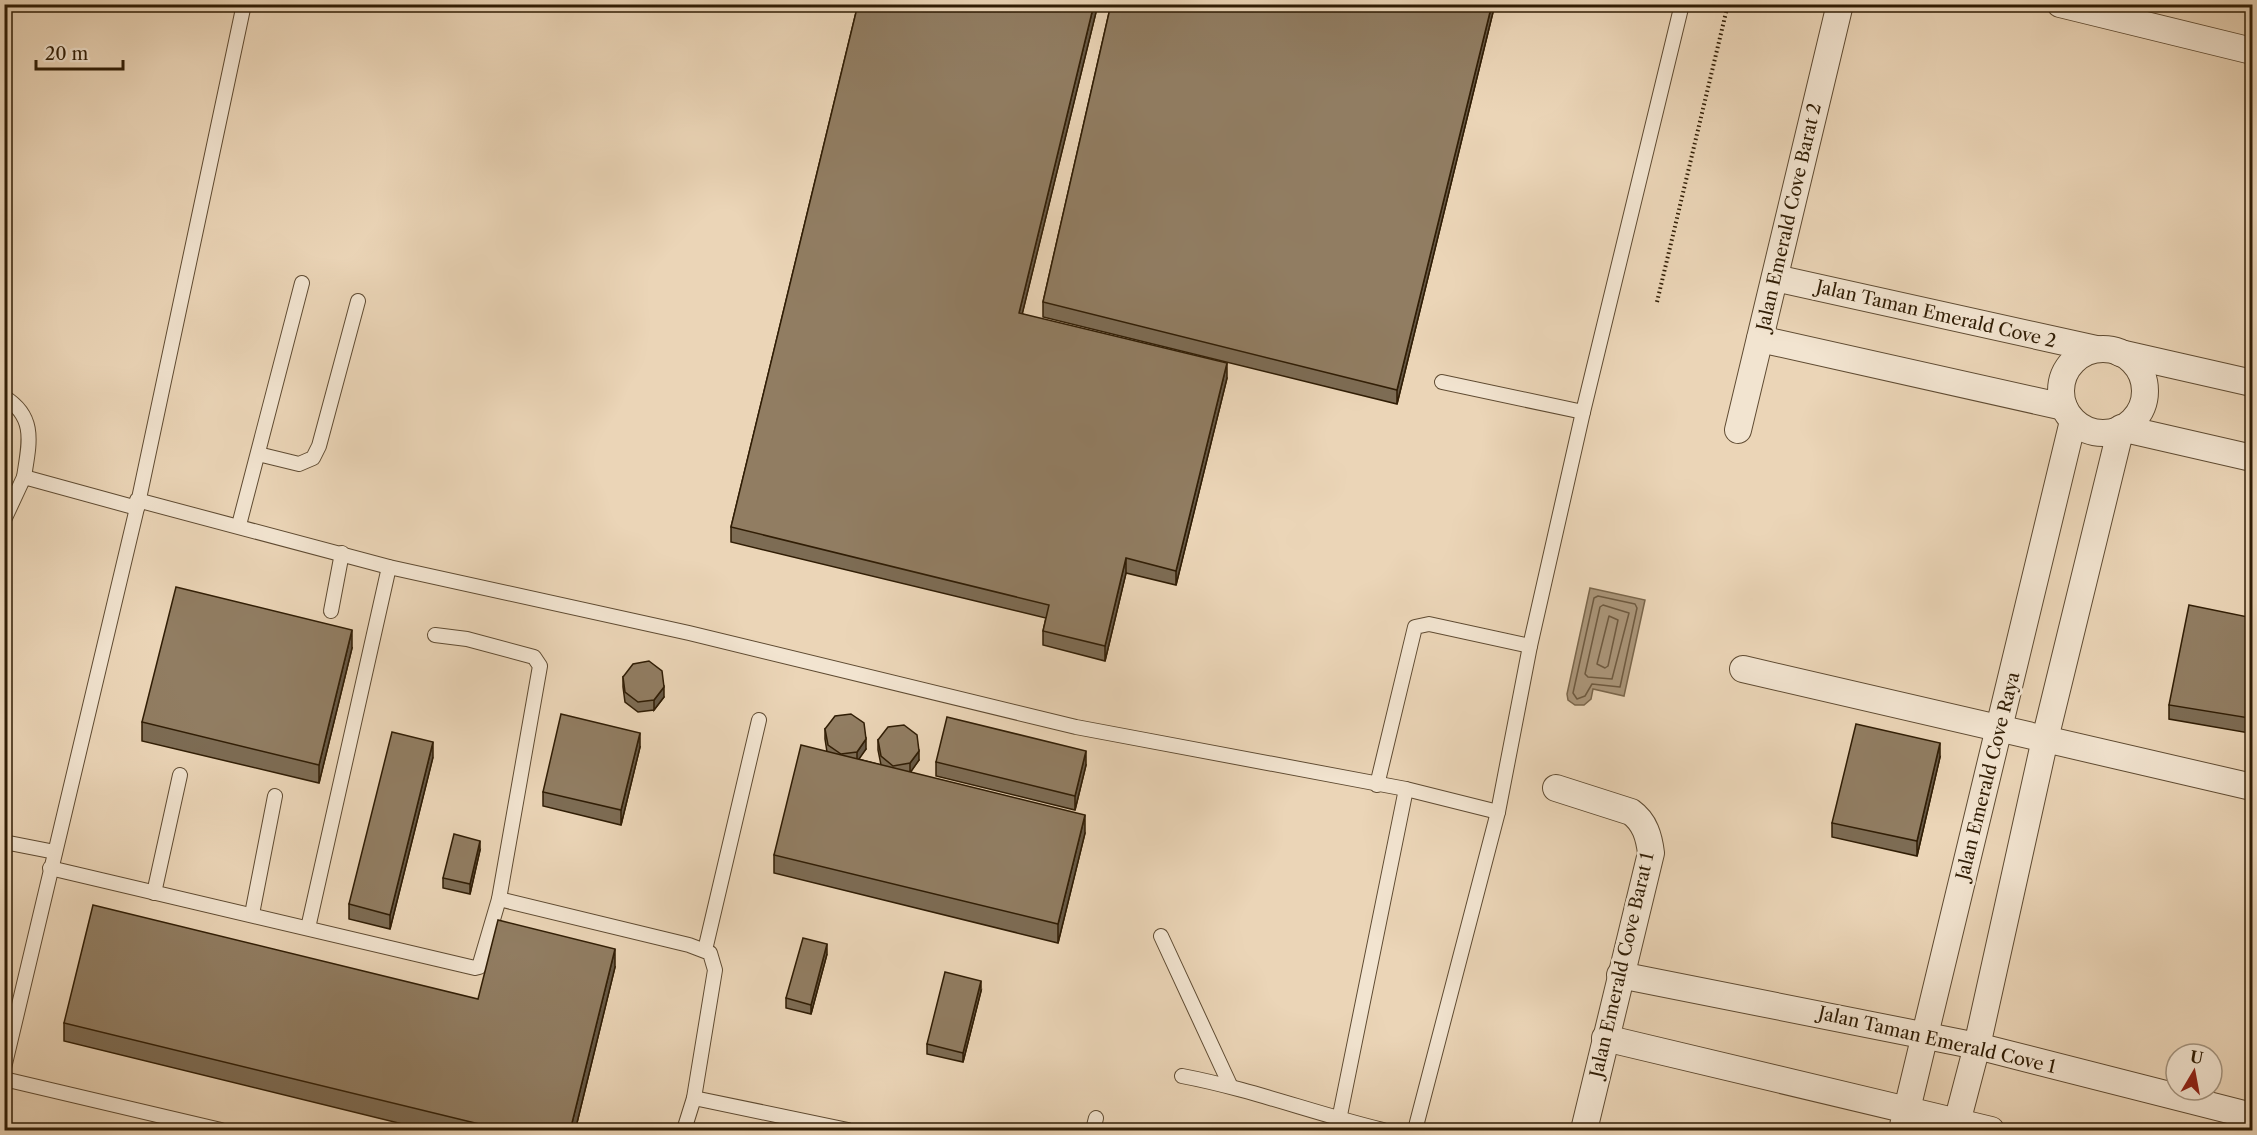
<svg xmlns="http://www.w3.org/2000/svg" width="2257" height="1135" font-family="'Libre Caslon Text',serif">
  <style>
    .water { fill: #ab967a; stroke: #7a664b; stroke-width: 1.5 }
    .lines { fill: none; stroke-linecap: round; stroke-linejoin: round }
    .shore { stroke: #6e5a40; stroke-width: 1.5 }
    .service-casing { stroke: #5f4b32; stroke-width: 16 }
    .minor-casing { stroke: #5f4b32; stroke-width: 28 }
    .path { stroke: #301d05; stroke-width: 4; stroke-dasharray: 1.5 3; stroke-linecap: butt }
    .service { stroke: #f2e4d0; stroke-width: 14 }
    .minor { stroke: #f2e4d0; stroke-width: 26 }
    .wall { fill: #7d6c54; stroke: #301d05; stroke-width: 1.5 }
    .shaded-wall { fill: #665845; stroke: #301d05; stroke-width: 1.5 }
    .building { fill: #917d62; stroke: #301d05; stroke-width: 1.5 }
    .labels { text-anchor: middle; stroke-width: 6; stroke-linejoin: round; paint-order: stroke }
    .street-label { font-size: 18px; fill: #301d05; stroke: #f2e4d0 }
  </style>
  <rect width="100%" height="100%" fill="#ebd5b7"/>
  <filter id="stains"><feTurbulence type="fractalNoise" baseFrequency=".00333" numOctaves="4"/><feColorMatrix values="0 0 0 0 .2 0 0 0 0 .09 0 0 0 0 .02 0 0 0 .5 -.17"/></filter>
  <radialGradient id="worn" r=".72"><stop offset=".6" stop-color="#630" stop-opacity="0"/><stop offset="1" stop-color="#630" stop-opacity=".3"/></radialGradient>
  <path class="water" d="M1590,588L1645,600L1624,696L1593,689L1591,699L1584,705H1575L1568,700L1567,694Z"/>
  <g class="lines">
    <g class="shore">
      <path d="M1598,596L1635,604L1637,608L1620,687L1592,684L1585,696L1577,699L1573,693L1594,598Z"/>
      <path d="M1603,605L1629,613L1612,679L1588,677L1585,674L1600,607Z"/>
      <path d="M1609,616L1618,620L1608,666L1605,668L1597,664Z"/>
    </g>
    <defs>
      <g id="service">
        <path d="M1442,382L1583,412"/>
        <path d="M4,397C37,417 29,444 24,477"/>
        <path d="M258,454L299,464L313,458L319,446L358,301"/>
        <path d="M137,500L389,567L689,633L1076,727L1406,789L1498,812"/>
        <path d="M4,520L24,477L137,508"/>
        <path d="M239,525L302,283"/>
        <path d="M331,611L342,553"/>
        <path d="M1377,785L1415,627L1429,624L1530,646"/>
        <path d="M4,842L55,852"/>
        <path d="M50,868L475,968L479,967L499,899L540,666L534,657L467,639L435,635"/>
        <path d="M154,893L180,775"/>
        <path d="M499,899L689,945L710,953L715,970L694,1098"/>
        <path d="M252,914L275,796"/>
        <path d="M308,928L389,567"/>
        <path d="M1161,936L1230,1085"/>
        <path d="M705,950L759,720"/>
        <path d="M4,1068L137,508L244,4"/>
        <path d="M1182,1076C1251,1089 1316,1114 1383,1130"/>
        <path d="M4,1079L221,1130"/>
        <path d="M1339,1120L1406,789"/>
        <path d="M684,1130L694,1098L848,1130"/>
        <path d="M1093,1130L1096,1118"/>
        <path d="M1415,1130L1498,812L1530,646L1583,412L1682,4"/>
      </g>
      <g id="minor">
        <path d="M2060,4L2252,51"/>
        <path d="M1775,278L2096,349"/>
        <path d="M1760,339L2064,407"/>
        <circle cx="2103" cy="391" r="42"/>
        <path d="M2120,353L2252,383"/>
        <path d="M1738,430L1840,4"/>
        <path d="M1743,669L2252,787"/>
        <path d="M1556,788L1631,812C1645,822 1649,837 1651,853L1584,1130"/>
        <path d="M1620,975L1977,1046L2252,1116"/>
        <path d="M1605,1038L1991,1130"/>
        <path d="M1902,1130L2073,421"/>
        <path d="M1955,1130L1977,1046L2045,739L2121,428L2252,458"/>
      </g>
    </defs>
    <use href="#service" class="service-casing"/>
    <use href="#minor" class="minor-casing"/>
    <path class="path" d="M1657,302L1728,4"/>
    <use href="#service" class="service"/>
    <use href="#minor" class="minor"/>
  </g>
  <g class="wall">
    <path d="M858,4H1098L1022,314L1227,378L1176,585L1126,573L1105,661L1043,645V631L1046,618L731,542V527Z"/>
    <path d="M1111,4H1495L1397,404L1043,317V302Z"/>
    <path d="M2253,618V716L2249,733L2169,719V705Z"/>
    <path d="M352,648L319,783L142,741V722Z"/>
    <path d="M623,677L664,697L654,710L638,712L625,702L623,687Z"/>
    <path d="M825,729L866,749L858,759L881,765L878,750V740L919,760L910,772L1085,833L1058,943L774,873V855L827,752L825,739Z"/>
    <path d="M640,747L621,825L543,806V792Z"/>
    <path d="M433,757L390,929L349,919V904Z"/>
    <path d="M1940,757L1917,856L1832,837V823Z"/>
    <path d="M936,762L1086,765L1075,810L936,776Z"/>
    <path d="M480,850L470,894L443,888V878Z"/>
    <path d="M827,954L811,1014L786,1008V998Z"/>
    <path d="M615,967L575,1131H431L64,1041V1023L478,999Z"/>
    <path d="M981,991L963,1062L927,1054V1044Z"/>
  </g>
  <g class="shaded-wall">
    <path d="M1094,4H1098L1019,327V313Z"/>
    <path d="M1492,4H1495L1397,404V390Z"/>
    <path d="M1227,363V378L1176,585V571Z"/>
    <path d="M1126,558V573L1105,661V646Z"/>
    <path d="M352,630V648L319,783V765Z"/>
    <path d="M664,687V697L654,710V700Z"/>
    <path d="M2253,702V716L2249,733V718Z"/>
    <path d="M640,733V747L621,825V810Z"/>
    <path d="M866,739V749L857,762V752Z"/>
    <path d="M433,742V757L390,929V915Z"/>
    <path d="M1940,743V757L1917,856V841Z"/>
    <path d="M919,751V760L910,773V763Z"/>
    <path d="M1086,751V765L1075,810V796Z"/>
    <path d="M1085,815V833L1058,943V924Z"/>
    <path d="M480,841V850L470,894V884Z"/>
    <path d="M827,944V954L811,1014V1005Z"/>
    <path d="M615,949V967L575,1131H570Z"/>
    <path d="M981,981V991L963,1062V1053Z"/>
  </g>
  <g class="building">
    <path d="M858,4H1094L1019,313L1227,363L1176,571L1126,558L1105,646L1043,631L1049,605L731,527Z"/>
    <path d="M1111,4H1492L1397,390L1043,302Z"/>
    <path d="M176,587L352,630L319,765L142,722Z"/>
    <path d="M2189,605L2253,618V702L2249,718L2169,705Z"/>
    <path d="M649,661L662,671L664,687L654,700L638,702L625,692L623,677L633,664Z"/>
    <path d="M561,714L640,733L621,810L543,792Z"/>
    <path d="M851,714L864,723L866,739L857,752L841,754L828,745L825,729L835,716Z"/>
    <path d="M947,717L1086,751L1075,796L936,762Z"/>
    <path d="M1856,724L1940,743L1917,841L1832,823Z"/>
    <path d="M904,725L917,735L919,751L910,763L893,766L881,756L878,740L888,727Z"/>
    <path d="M392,732L433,742L390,915L349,904Z"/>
    <path d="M801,745L1085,815L1058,924L774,855Z"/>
    <path d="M454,834L480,841L470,884L443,878Z"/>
    <path d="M93,905L478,999L498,920L615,949L570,1131H508L64,1023Z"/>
    <path d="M803,938L827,944L811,1005L786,998Z"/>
    <path d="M945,972L981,981L963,1053L927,1044Z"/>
  </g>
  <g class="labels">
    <g class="street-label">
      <text transform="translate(1789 217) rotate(-77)" y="6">Jalan Emerald Cove Barat 2</text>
      <text transform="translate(1936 314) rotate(13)" y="6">Jalan Taman Emerald Cove 2</text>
      <text transform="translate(1988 776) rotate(-76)" y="6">Jalan Emerald Cove Raya</text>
      <text transform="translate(1622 965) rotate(-77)" y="6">Jalan Emerald Cove Barat 1</text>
      <text transform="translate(1937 1040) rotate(13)" y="6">Jalan Taman Emerald Cove 1</text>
    </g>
  </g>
  <rect width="2257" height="1135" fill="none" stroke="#ebd5b7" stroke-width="24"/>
  <rect x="6" y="6" width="2245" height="1123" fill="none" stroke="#301d05" stroke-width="3"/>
  <rect x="12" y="12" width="2233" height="1111" fill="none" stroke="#301d05" stroke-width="1.5"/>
  <g transform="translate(2194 1072) rotate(10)"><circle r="28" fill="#f2e4d0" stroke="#a4947f" stroke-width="1.5"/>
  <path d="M0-4.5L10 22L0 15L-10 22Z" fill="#8f2418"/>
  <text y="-9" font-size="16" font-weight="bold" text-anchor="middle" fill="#301d05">U</text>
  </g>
  <path d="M36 60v9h87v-9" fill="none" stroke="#301d05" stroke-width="3"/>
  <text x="45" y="60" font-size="18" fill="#301d05" stroke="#f2e4d0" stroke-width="4.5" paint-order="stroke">20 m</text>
  <rect width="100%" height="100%" filter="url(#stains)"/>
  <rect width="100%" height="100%" fill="url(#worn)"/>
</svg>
